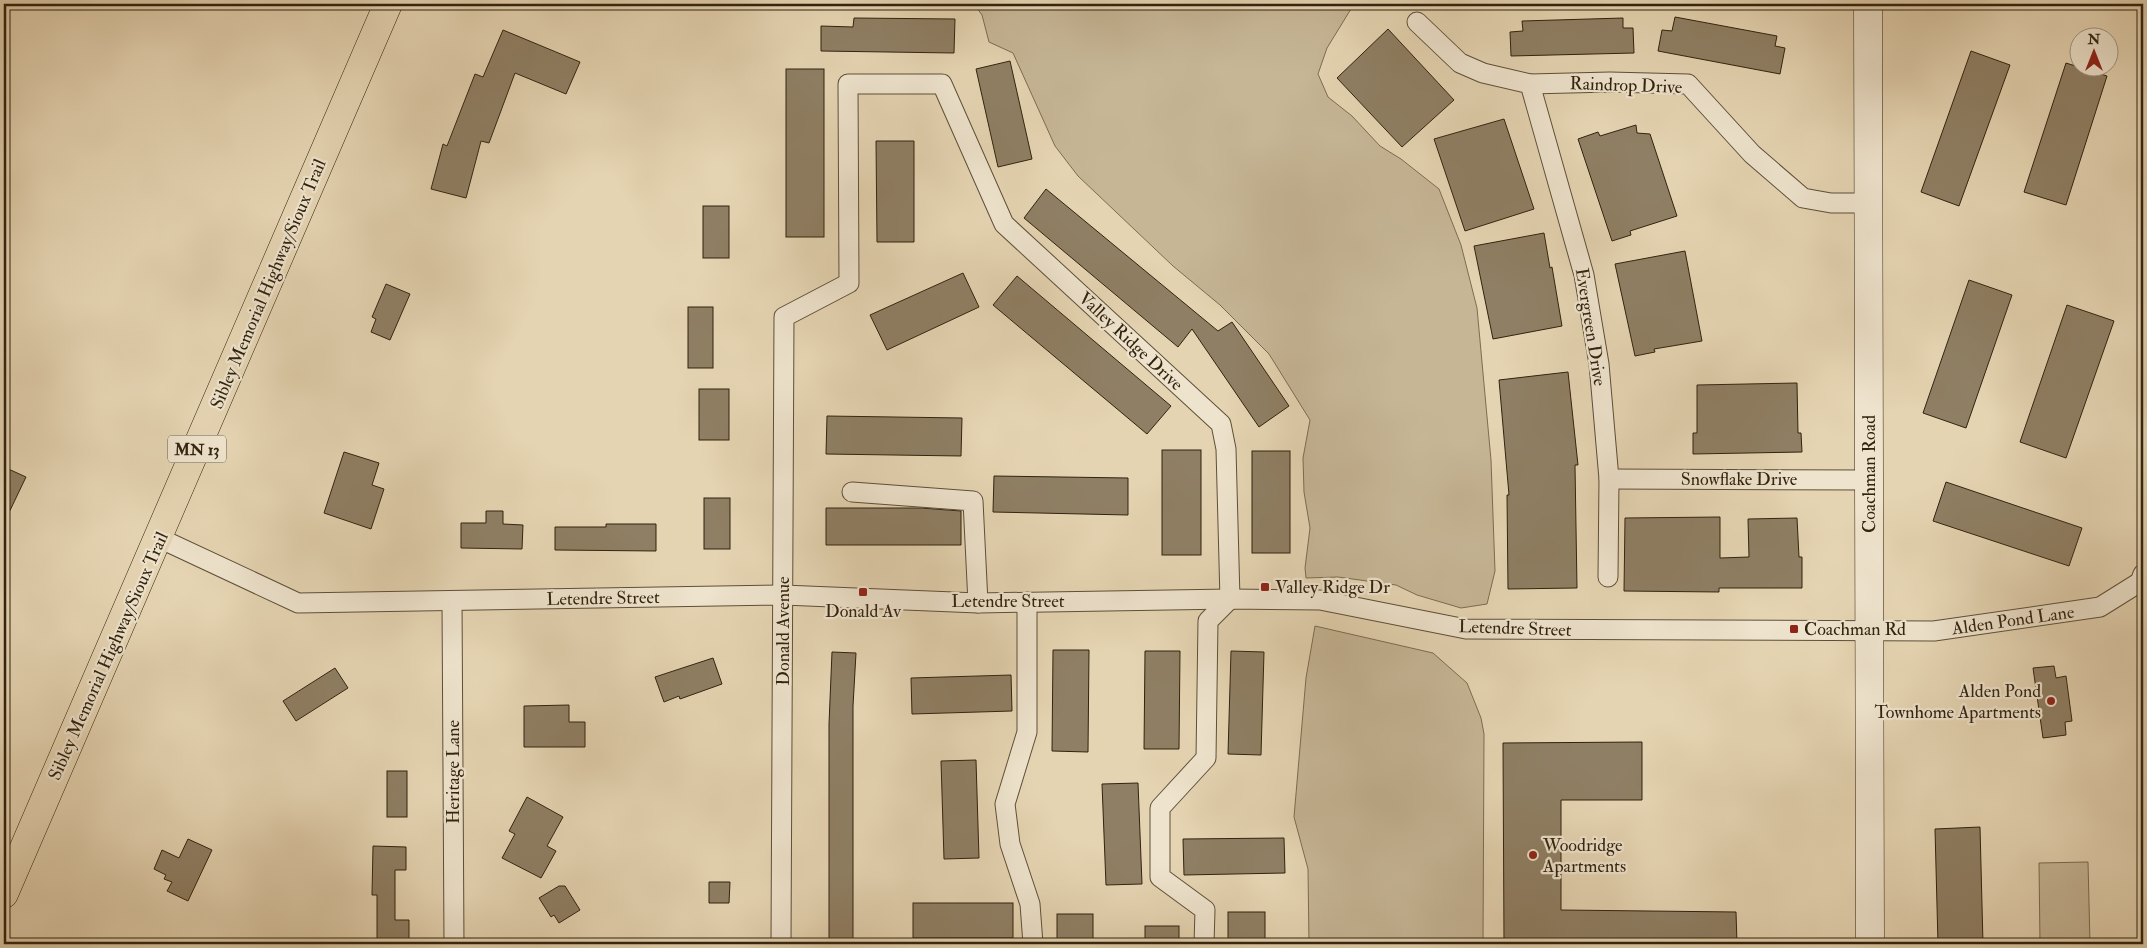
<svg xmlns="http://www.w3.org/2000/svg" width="2147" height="948" font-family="'IM FELL Double Pica',serif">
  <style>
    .green { fill: #c6b696; stroke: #7c6c52 }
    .building { fill: #8f7f64; stroke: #31230f }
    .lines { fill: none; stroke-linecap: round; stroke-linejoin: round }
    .street-casing { stroke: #5e4f38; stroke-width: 21 }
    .secondary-casing { stroke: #31230f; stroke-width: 29 }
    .highway-casing { stroke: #31230f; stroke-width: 29 }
    .street { stroke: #eee3cd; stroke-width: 19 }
    .secondary { stroke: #eee3cd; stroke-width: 28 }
    .highway { stroke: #e5d4b2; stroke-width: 28 }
    .poi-dot { fill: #8f2418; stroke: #eee3cd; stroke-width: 2 }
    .labels { text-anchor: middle; stroke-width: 4.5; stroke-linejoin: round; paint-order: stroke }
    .shield { fill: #eee3cd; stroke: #6a5d48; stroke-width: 1 }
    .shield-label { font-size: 16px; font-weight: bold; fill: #31230f }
    .street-label { font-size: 18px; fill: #31230f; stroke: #eee3cd }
    .poi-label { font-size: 18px; fill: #31230f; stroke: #eee3cd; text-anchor: start }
  </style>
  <rect width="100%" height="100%" fill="#e5d4b2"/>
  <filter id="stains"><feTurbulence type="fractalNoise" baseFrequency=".004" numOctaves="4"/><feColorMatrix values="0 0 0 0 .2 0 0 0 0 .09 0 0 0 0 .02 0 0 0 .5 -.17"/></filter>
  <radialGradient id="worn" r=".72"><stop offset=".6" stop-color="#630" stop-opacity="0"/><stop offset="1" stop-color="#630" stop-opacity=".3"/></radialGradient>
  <g class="green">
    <path d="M974,4H1354L1327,48L1318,74L1328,97L1352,116L1380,146L1401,159L1439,189L1461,245L1477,308L1491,460L1495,571L1487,604L1461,608L1417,595L1396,585L1338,577L1306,578L1305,568L1310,528L1304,492L1303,458L1310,420L1269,354L1220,305L1173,266L1078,176L1055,146L1013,53L989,42L982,15Z"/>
    <path d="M1315,626L1433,653L1467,683L1481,718L1484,734L1483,944H1309L1308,869L1294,817L1306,678Z"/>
    <path d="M2088,862L2090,944H2040L2039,863Z"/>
  </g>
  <g class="building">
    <path d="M1675,17L1777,36L1775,46L1785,48L1780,74L1658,51L1662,30L1672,31Z"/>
    <path d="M854,18L955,19L954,53L821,51V26L853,27Z"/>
    <path d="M1623,18V28H1633L1634,53L1511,56L1510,32L1523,31L1522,21Z"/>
    <path d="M1388,29L1454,100L1402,147L1337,78Z"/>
    <path d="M503,30L580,62L566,94L515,73L489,143L481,141L466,198L431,189L443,144L447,146L475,74L483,77Z"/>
    <path d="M1971,51L2010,65L1959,206L1921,192Z"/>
    <path d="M1010,61L1032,159L998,167L976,69Z"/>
    <path d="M2066,63L2107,76L2066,205L2024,192Z"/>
    <rect x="786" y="69" width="38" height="168"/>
    <path d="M1504,119L1534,209L1465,231L1434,139Z"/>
    <path d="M1636,125L1637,133L1650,134L1677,216L1630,231L1631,235L1612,241L1578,139L1598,132L1600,136Z"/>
    <path d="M876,141H914V242H877Z"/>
    <path d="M1046,189L1218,331L1232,322L1289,406L1259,427L1192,329L1178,347L1024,218Z"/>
    <rect x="703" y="206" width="26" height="52"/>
    <path d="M1544,233L1550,268L1552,267L1562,326L1493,339L1474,246Z"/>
    <path d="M1685,251L1702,341L1654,349L1655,352L1635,356L1615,264Z"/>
    <path d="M963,273L979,307L887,350L870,315Z"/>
    <path d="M1017,276L1171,406L1147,434L993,305Z"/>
    <path d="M1969,280L2012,295L1966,428L1923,413Z"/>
    <path d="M386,284L410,294L390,340L371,332L376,319L372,317Z"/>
    <path d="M2067,305L2114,321L2066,458L2020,442Z"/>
    <rect x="688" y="307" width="25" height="61"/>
    <path d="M1568,372L1578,465H1575L1577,588L1508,589L1507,495H1509L1499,380Z"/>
    <path d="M1797,383L1798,433H1801L1802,452L1693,454V433H1697V385Z"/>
    <rect x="699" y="389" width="30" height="51"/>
    <path d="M827,416L962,418L961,456L826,454Z"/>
    <rect x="1162" y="450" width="39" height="105"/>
    <rect x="1252" y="451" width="38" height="102"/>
    <path d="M344,452L379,463L372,485L384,489L371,529L324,513Z"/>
    <path d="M4,467L26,477L4,523Z"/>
    <path d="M994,476L1128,478V515L993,512Z"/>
    <path d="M1946,482L2082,528L2069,566L1933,521Z"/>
    <rect x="704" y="498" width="26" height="51"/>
    <path d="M826,508H921L961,511V545H826Z"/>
    <path d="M486,511H503V524L523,525L522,549L461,548V523H486Z"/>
    <path d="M1720,517V558L1749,557L1748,519L1797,518L1799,557H1802V588H1719V592L1624,591L1625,518Z"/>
    <path d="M606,524H656V551L555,550V527H606Z"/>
    <path d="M1053,650H1089L1088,752L1052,751Z"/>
    <path d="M1145,651H1180L1179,749H1144Z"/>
    <path d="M1231,651L1264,652L1261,755L1228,754Z"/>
    <path d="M832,652L856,653L853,706V944H829V724Z"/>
    <path d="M713,658L722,684L680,699L679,696L664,702L655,677Z"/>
    <path d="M2054,666L2056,678L2066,676L2072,721L2065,722L2066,735L2043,738L2033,668Z"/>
    <path d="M335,668L348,688L296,721L283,701Z"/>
    <path d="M1011,675L1012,711L912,714L911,678Z"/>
    <path d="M569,705V722H585V747H524V706Z"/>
    <path d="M1642,742V800H1561V910L1736,912L1737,944H1504L1503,743Z"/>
    <path d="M976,760L979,858L944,859L941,761Z"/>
    <rect x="387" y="771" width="20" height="46"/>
    <path d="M1138,783L1142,884L1106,885L1102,784Z"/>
    <path d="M527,797L563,817L547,846L556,851L541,878L502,858L515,834L509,831Z"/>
    <path d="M1980,827L1983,944H1938L1935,829Z"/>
    <path d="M1284,838L1285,873L1184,875L1183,839Z"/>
    <path d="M188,839L212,850L188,901L167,891L172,882L164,879L166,875L154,869L162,850L179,858Z"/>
    <path d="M373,846L406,847V870H395V920H409V944H377V895H372Z"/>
    <path d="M709,882H730L729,903H709Z"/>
    <path d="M559,886H565L580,910L559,923L554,915L551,917L539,898Z"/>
    <rect x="913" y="903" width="100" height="35"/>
    <rect x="1228" y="912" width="37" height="32"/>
    <rect x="1057" y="914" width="36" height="30"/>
    <rect x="1145" y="926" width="34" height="18"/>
  </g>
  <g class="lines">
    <defs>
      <g id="street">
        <path d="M1417,22L1460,63L1483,73L1530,84L1610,82L1688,84L1752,154L1803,198L1831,203H1869"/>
        <path d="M1530,84L1584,275L1599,364L1609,479L1608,577"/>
        <path d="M1609,479L1869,480"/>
        <path d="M852,492L973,501L978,603"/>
        <path d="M159,538L298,603L783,595L978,603L1230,599L1320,600L1466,629L1934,631L2100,607L2140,582L2143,574"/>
        <path d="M452,601L454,944"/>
        <path d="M1027,602V732L1005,804L1010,844L1030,904L1033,944"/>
        <path d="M781,944L784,317L849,283L848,84H942L1004,224L1221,424L1226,449L1230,599L1208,621L1206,758L1160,808V877L1205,910L1204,944"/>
      </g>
      <path id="secondary" d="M1868,4L1870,944"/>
      <path id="highway" d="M4,894L388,4"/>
    </defs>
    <use href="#street" class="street-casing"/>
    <use href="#secondary" class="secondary-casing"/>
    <use href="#highway" class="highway-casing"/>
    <use href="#street" class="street"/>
    <use href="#secondary" class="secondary"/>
    <use href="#highway" class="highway"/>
  </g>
  <g class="poi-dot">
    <rect x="1260" y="582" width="10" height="10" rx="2.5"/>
    <rect x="858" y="587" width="10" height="10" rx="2.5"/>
    <rect x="1789" y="624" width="10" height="10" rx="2.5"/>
    <circle cx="2051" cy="701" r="5"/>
    <circle cx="1533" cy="855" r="5"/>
  </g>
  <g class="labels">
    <rect class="shield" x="168" y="435.5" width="58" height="27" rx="4"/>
    <g class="shield-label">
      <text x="197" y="455">MN 13</text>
    </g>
    <g class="street-label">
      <text transform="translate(1626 85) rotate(2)" y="6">Raindrop Drive</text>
      <text transform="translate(268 284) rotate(-67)" y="6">Sibley Memorial Highway/Sioux Trail</text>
      <text transform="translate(1591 327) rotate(81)" y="6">Evergreen Drive</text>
      <text transform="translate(1131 341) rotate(43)" y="6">Valley Ridge Drive</text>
      <text transform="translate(1869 474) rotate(-90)" y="6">Coachman Road</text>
      <text x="1739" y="485">Snowflake Drive</text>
      <text transform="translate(603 598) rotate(-1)" y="6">Letendre Street</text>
      <text x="1008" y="607">Letendre Street</text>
      <text transform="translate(2013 620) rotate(-8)" y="6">Alden Pond Lane</text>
      <text transform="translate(1515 628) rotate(2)" y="6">Letendre Street</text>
      <text transform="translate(783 631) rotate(-90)" y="6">Donald Avenue</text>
      <text transform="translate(108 656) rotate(-66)" y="6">Sibley Memorial Highway/Sioux Trail</text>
      <text transform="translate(453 772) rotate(-90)" y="6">Heritage Lane</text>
    </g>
    <g class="poi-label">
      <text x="1275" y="593">Valley Ridge Dr</text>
      <text x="863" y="617" text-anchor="middle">Donald Av</text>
      <text x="1804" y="635">Coachman Rd</text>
      <text x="2041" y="697" text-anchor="end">Alden Pond<tspan x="2041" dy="21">Townhome Apartments</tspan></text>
      <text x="1543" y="851">Woodridge<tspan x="1543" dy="21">Apartments</tspan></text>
    </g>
  </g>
  <rect width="2147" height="948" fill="none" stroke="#e5d4b2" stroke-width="20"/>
  <rect x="5" y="5" width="2137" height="938" fill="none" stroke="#31230f" stroke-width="2.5"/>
  <rect x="10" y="10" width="2127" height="928" fill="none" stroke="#31230f"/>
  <g transform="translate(2094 52)"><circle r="24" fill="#eee3cd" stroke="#a29681"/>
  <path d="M0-4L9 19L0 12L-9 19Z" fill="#8f2418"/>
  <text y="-8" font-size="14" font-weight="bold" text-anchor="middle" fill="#31230f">N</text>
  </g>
  <rect width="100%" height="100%" filter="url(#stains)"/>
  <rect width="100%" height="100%" fill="url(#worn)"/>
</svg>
